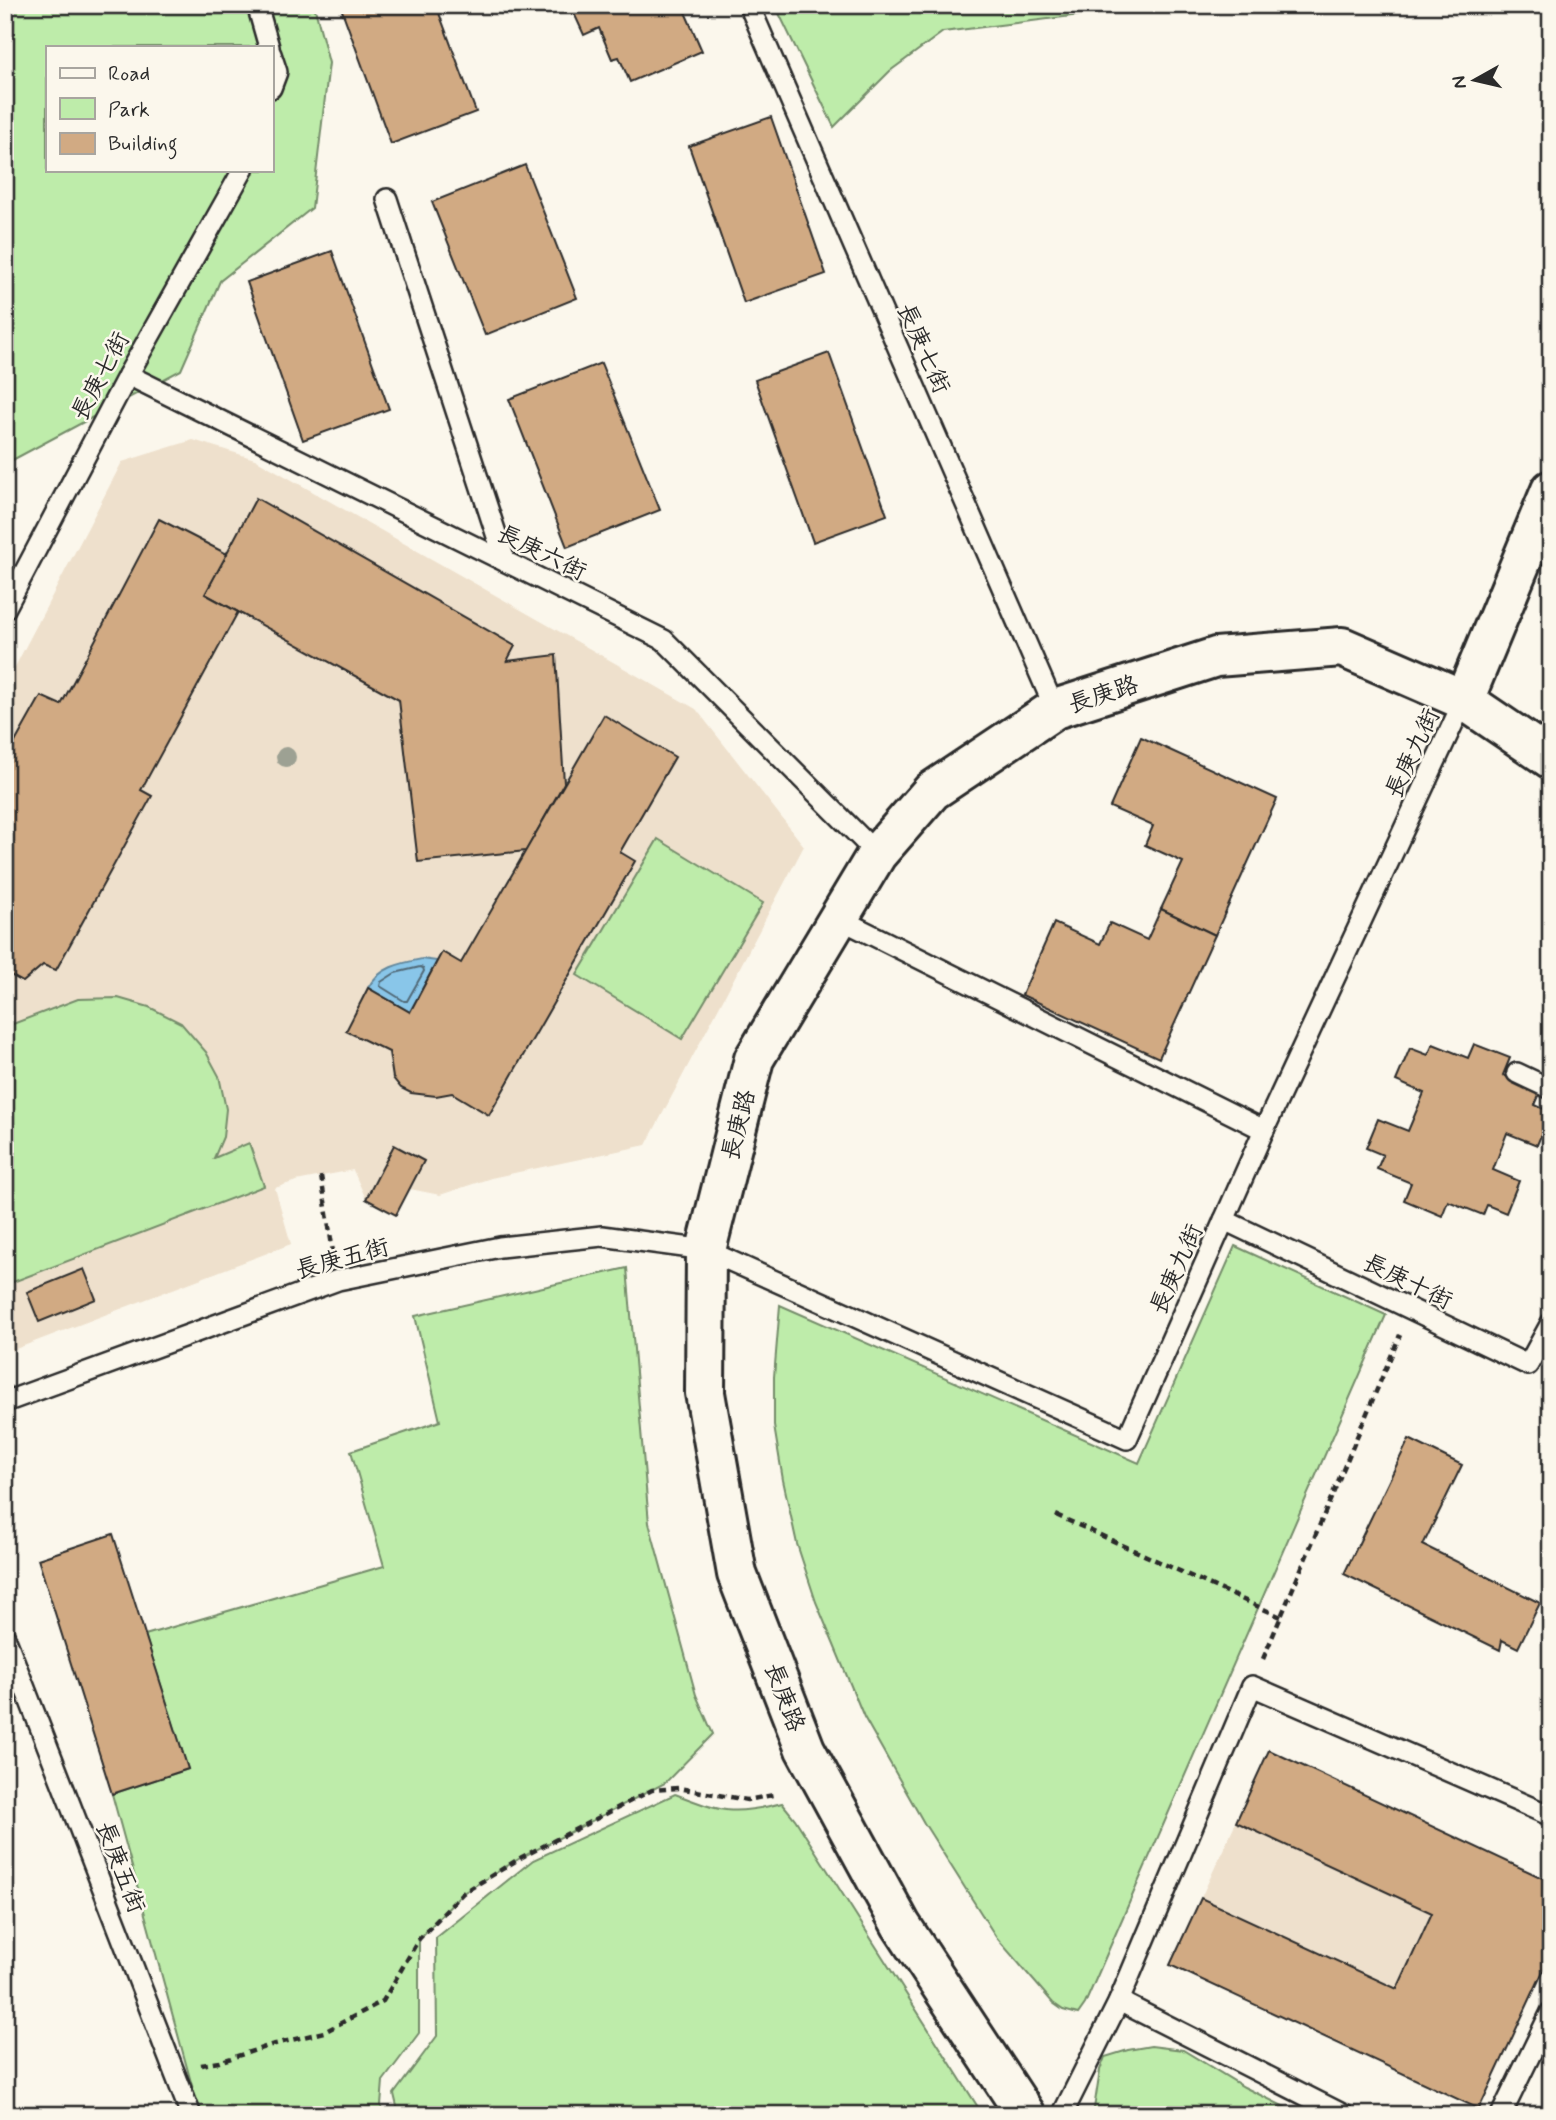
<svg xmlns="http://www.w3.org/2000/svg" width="1556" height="2120" font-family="Mynerve,'LXGW WenKai TC',sans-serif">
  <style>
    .built { fill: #eee0cc }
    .green { fill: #beecaa; stroke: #748c6a; stroke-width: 2; fill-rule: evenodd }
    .water { fill: #89c6e9; stroke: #63889d; stroke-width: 2 }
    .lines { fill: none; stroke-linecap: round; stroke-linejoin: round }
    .shore { stroke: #516977; stroke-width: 2 }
    .building { fill: #d1aa83; stroke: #2b2b2b; stroke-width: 2 }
    .lane-casing { stroke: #2b2b2b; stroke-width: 24 }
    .street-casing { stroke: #2b2b2b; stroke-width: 44 }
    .path { stroke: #2b2b2b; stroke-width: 4.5; stroke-dasharray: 7 5; stroke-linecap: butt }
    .lane { stroke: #fbf7ec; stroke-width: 19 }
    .street { stroke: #fbf7ec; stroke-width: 38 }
    .tree { fill: #9da193 }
    .labels { text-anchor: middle; stroke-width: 5; stroke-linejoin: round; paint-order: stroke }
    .street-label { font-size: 24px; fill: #2b2b2b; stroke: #fbf7ec }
  </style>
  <rect width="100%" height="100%" fill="#fbf7ec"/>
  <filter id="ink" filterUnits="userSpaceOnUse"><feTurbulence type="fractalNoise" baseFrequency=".0143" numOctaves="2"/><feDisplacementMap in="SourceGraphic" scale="14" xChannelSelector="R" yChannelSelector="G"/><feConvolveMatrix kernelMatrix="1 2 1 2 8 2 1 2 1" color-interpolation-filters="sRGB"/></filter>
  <g filter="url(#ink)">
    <g class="built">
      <path d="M193,440L255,459L696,709L804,846L646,1145L491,1178L440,1195L410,1189L396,1215L366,1199L353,1170L296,1181L275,1188L291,1244L5,1353V686L122,462Z"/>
      <path d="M1269,1750L1551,1882V1954L1479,2109L1170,1965Z"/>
    </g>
    <g class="green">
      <path d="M5,5H314L329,63L312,208L220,281L181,370L5,464ZM47,47H271V170H47Z"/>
      <path d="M775,5H1160L943,32L890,71L834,127Z"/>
      <path d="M658,839L763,903L682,1039L577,975Z"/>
      <path d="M118,998L149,1007L181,1023L206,1052L219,1076L226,1109L223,1137L214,1158L249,1143L264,1186L5,1285V1027L78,999Z"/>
      <path d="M1235,1246L1386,1315L1085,2004L1078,2014L1063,2010L1053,2003L996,1937L924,1823L864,1717L816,1602L797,1544L783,1480L774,1426V1377L780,1305L1139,1463Z"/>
      <path d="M627,1268L649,1523L696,1695L713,1734L665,1783L522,1857L463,1893L419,1939V2033L383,2081L381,2106L384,2115H200L112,1794L188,1769L145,1635L384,1566L351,1451L440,1421L415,1316Z"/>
      <path d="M675,1794C722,1812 732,1816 782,1803L795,1819L983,2115H399L394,2094L437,2036L436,1938L533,1860Z"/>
      <path d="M1151,2046L1183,2050L1244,2087L1301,2115H1093L1100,2070L1105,2057L1128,2050Z"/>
    </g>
    <path class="water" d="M422,959L437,961L410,1012L368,988C379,967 401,963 422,959Z"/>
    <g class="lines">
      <path class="shore" d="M420,967L423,968L424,971L407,1001H404L380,986L381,982L395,973Z"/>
    </g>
    <g class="building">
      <path d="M340,5H436L476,112L391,144Z"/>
      <path d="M587,5H682L702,51L630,82L619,57L612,59L599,28L584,35L573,11Z"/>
      <path d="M771,117L826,274L744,303L689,146Z"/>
      <path d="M525,165L577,298L485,335L432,202Z"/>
      <path d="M332,251L389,409L303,440L247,282Z"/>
      <path d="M829,353L887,515L813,542L755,380Z"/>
      <path d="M601,363L660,510L567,547L509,399Z"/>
      <path d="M256,498L515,646L507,661L556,655L564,783L526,851L418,862L399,700L205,594Z"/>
      <path d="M159,519L227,554L205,594L238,612L141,790L152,796L56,970L43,965L23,982L5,972V760L41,696L61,705Z"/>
      <path d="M604,715L675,757L620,852L635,861L489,1115L452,1093L436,1096L411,1093L401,1088L393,1078L389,1052L346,1031L368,988L410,1012L442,952L461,963Z"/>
      <path d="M1141,737L1277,799L1215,935L1161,909L1183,862L1145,845L1153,826L1110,807Z"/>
      <path d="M1161,909L1215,935L1159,1058L1022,995L1054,923L1100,944L1110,923L1147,940Z"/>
      <path d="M1433,1044L1468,1058L1474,1044L1510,1058L1503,1075L1541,1091L1535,1105L1551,1112L1537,1145L1507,1133L1493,1170L1519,1181L1506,1213L1487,1205L1483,1215L1448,1201L1442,1216L1404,1200L1411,1183L1377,1169L1383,1155L1366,1148L1378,1119L1408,1131L1424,1093L1396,1081L1410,1048L1428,1055Z"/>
      <path d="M394,1145L424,1161L396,1215L366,1199Z"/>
      <path d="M84,1269L96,1299L39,1322L27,1292Z"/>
      <path d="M1409,1439L1462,1465L1423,1545L1540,1603L1518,1648L1502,1640L1500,1650L1344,1574Z"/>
      <path d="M113,1534L188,1769L112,1794L38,1559Z"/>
      <path d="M1269,1750L1551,1882V1954L1479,2109L1170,1965L1201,1898L1397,1989L1432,1913L1236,1822Z"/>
    </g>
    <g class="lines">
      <defs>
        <g id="lane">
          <path d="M257,5L269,47"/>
          <path d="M749,5L1055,709"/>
          <path d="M271,54L277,72L271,88"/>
          <path d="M387,199L505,561"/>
          <path d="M128,375L664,640L877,854"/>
          <path d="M5,609L128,375L243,170"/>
          <path d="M838,918L1264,1130"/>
          <path d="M1517,1073L1551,1089"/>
          <path d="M1224,1220L1528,1365L1551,1323"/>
          <path d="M5,1402L338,1280L500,1247L602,1236L706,1250L1127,1439L1264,1130L1464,700"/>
          <path d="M5,1637L191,2115"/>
          <path d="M1119,2001L1344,2115"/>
          <path d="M1062,2115L1119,2001L1252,1686L1551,1816"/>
          <path d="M1501,2115L1551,2012"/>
        </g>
        <g id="street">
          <path d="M1464,700L1551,490"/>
          <path d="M1026,2115L901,1925L805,1749L737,1574L705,1393L706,1250L754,1059L877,854L932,791L1055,709L1216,657L1342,647L1464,700L1551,759"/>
        </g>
      </defs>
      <use href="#lane" class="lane-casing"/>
      <use href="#street" class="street-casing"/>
      <g class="path">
        <path d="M321,1176L333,1252"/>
        <path d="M1056,1515L1281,1617"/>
        <path d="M1263,1659L1400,1335"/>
        <path d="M201,2065L219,2062L271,2045L324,2032L383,2001L419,1939L463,1893L522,1857L652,1790L679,1788L747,1800L773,1795"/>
      </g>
      <use href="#lane" class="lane"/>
      <use href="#street" class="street"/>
    </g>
    <circle class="tree" cx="286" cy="757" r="10"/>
  </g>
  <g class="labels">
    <g class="street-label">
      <text transform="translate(924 348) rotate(66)" y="8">長庚七街</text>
      <text transform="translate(100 376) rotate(-62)" y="8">長庚七街</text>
      <text transform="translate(542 552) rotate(26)" y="8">長庚六街</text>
      <text transform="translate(1103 694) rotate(-18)" y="8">長庚路</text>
      <text transform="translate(1412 753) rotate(-65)" y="8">長庚九街</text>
      <text transform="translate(738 1125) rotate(-76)" y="8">長庚路</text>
      <text transform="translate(342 1258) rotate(-15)" y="8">長庚五街</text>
      <text transform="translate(1176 1269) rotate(-66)" y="8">長庚九街</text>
      <text transform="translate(1408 1281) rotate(26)" y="8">長庚十街</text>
      <text transform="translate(785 1697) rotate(69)" y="8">長庚路</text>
      <text transform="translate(121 1867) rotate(69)" y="8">長庚五街</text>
    </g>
  </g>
  <rect width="1556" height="2120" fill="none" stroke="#fbf7ec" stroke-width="28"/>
  <rect x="14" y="14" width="1528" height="2092" fill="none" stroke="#2b2b2b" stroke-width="2.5" filter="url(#ink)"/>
  <rect x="46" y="46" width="228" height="126" fill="#fbf7ec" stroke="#a8a59f" stroke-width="2"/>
  <rect x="60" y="68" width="35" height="10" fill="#fbf7ec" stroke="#a8a59f" stroke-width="2"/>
  <text x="108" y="80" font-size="21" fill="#2b2b2b">Road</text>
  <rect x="60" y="98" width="35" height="21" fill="#beecaa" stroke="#a8a59f" stroke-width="2"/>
  <text x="108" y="116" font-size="21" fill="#2b2b2b">Park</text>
  <rect x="60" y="133" width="35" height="21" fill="#d1aa83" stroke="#a8a59f" stroke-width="2"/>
  <text x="108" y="150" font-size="21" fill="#2b2b2b">Building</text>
  <g transform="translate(1475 80) rotate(262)" stroke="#fbf7ec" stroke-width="5" paint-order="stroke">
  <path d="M0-5L12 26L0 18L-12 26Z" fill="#2b2b2b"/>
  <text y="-10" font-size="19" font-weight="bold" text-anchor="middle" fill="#2b2b2b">N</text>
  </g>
</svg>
